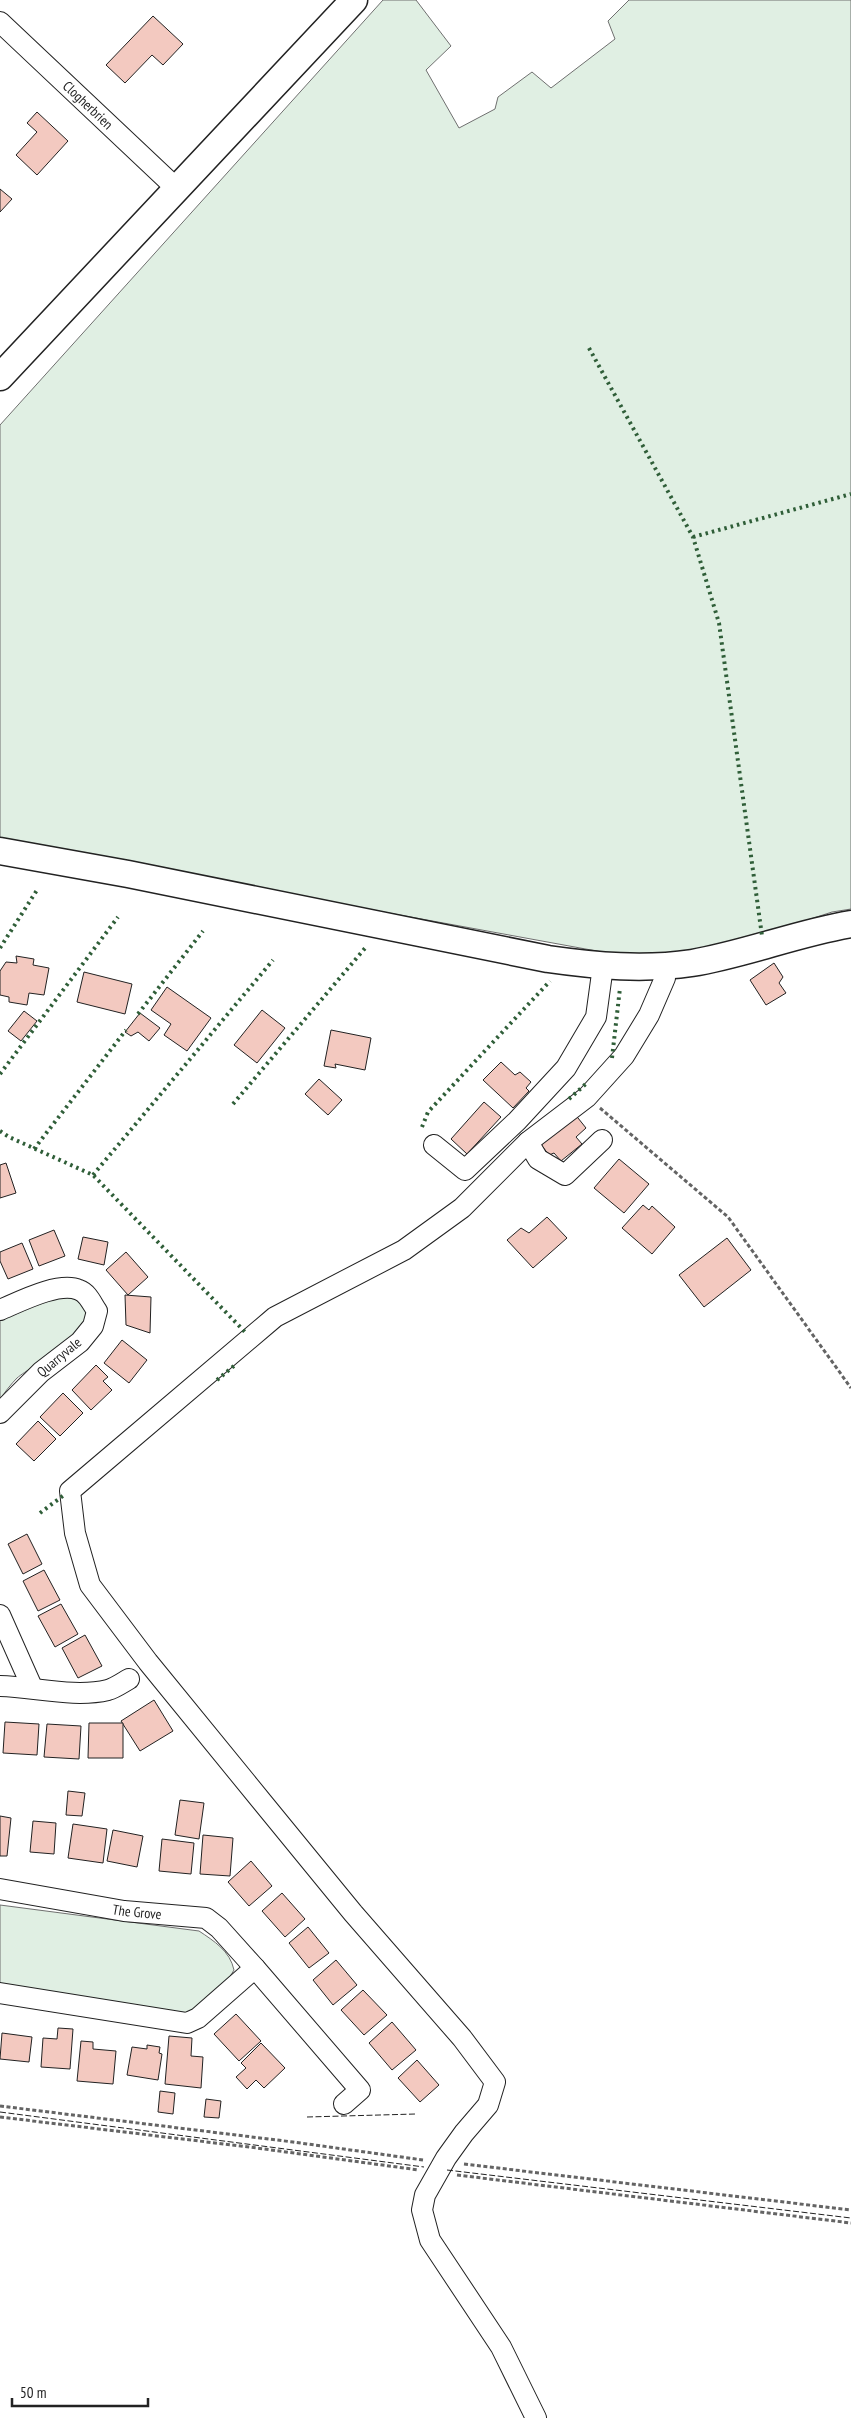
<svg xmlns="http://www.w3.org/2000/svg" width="851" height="2418" font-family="'PT Sans Narrow',sans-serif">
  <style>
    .green { fill: #e0efe3; stroke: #6f6f6f }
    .building { fill: #f3c9c0; stroke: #222 }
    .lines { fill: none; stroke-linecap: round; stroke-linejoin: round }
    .minor-casing { stroke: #222; stroke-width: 22 }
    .major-casing { stroke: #222; stroke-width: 29 }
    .path { stroke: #646464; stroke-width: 3; stroke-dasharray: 4 2.5; stroke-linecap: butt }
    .minor { stroke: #fff; stroke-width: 20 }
    .major { stroke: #fff; stroke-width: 26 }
    .hedge { stroke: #2f5e38; stroke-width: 4; stroke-dasharray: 2.5 4; stroke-linecap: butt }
    .fence { stroke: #222; stroke-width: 1; stroke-dasharray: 6 2.5; stroke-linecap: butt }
    .labels { text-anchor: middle; stroke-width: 4; stroke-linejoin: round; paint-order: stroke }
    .street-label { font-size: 14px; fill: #222; stroke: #fff }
  </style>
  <rect width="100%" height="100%" fill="#fff"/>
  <g class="green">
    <path d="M383,0H416L451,46L426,70L459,128L495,109L498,97L532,72L551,88L615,39L608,21L629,0H851V909L832,912L700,955L624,956L0,842V425Z"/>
    <path d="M56,1296C69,1296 75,1297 83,1306C102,1328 31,1366 17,1378C11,1384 5,1392 0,1399V1317Z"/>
    <path d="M0,1905L199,1931C214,1941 230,1951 234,1970L226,1983L192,2012L175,2016L0,1993Z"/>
  </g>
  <g class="building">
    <path d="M153,16L183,44L163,65L152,55L125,83L106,65Z"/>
    <path d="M37,112L68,141L37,175L16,155L37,132L27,123Z"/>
    <path d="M0,189L12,199L0,212Z"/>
    <path d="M16,956L34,959L33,965L49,968L44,995L29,993L27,1005L9,1002V997L0,995V971L6,962L17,963Z"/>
    <path d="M774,963L783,977L779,983L786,993L766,1005L750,980Z"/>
    <path d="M84,972L132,984L125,1014L77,1002Z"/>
    <path d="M167,987L211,1018L187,1051L164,1035L171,1024L151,1010Z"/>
    <path d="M262,1010L285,1028L257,1063L234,1045Z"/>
    <path d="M24,1011L37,1021L21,1041L8,1031Z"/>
    <path d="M140,1013L160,1028L149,1041L138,1032L131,1036L125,1032Z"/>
    <path d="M331,1030L371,1038L365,1070L335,1064L336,1068L324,1066Z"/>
    <path d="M501,1062L515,1075L520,1072L531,1082L526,1088L529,1091L513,1108L483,1080Z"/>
    <path d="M319,1079L342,1100L328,1115L305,1094Z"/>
    <path d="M484,1102L501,1117L467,1154L451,1139Z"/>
    <path d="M574,1113L586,1128L576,1137L582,1144L561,1161L554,1153L549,1155L539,1142Z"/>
    <path d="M619,1159L649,1184L624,1213L594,1188Z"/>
    <path d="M6,1163L16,1193L0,1198V1165Z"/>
    <path d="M643,1205L649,1210L652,1206L675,1227L652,1254L622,1228Z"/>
    <path d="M547,1217L567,1238L533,1268L507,1240L521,1228L529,1233Z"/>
    <path d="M54,1230L65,1256L39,1266L29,1240Z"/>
    <path d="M83,1237L108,1242L104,1265L78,1259Z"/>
    <path d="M727,1238L751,1270L704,1307L679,1275Z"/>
    <path d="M22,1243L33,1269L8,1279L0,1261V1252Z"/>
    <path d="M126,1252L148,1277L128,1295L106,1270Z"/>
    <path d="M125,1295L151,1297L150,1333L126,1325Z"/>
    <path d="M122,1340L147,1360L129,1383L104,1363Z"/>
    <path d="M96,1365L108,1377L103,1381L112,1390L91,1410L72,1390Z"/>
    <path d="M63,1393L83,1413L60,1436L40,1417Z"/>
    <path d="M38,1421L56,1439L34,1461L16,1444Z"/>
    <path d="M27,1534L42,1564L23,1574L8,1544Z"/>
    <path d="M44,1570L60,1600L38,1611L23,1581Z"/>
    <path d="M61,1604L78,1634L55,1647L38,1616Z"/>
    <path d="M85,1635L102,1666L78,1678L62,1648Z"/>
    <path d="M154,1700L173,1731L140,1751L121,1721Z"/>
    <path d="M5,1722L39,1724L37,1755L3,1753Z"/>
    <path d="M89,1723H123V1758H88Z"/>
    <path d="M47,1724L81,1726L79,1759L44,1757Z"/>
    <path d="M68,1791L85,1793L82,1816L66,1815Z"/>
    <path d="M180,1800L204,1803L199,1839L175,1835Z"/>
    <path d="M0,1816L11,1818L7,1856H0Z"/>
    <path d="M33,1821L56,1823L54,1854L30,1852Z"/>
    <path d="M73,1824L107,1829L103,1863L68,1858Z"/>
    <path d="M113,1830L143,1836L137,1867L107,1861Z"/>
    <path d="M203,1835L233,1838L230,1876L200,1874Z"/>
    <path d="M162,1839L194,1843L191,1874L159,1871Z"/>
    <path d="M251,1861L272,1886L249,1906L228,1882Z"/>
    <path d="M282,1893L305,1919L285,1937L262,1911Z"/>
    <path d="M308,1927L329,1953L309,1968L289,1943Z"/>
    <path d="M336,1960L357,1985L333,2005L313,1980Z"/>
    <path d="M363,1990L387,2015L364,2035L341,2010Z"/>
    <path d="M236,2014L261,2041L239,2061L214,2034Z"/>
    <path d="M392,2022L416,2050L392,2070L369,2043Z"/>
    <path d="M58,2028L73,2029L70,2069L41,2067L43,2038L57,2039Z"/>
    <path d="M2,2033L32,2037L29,2062L0,2059Z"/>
    <path d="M169,2036L192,2038L191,2056L203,2057L201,2088L165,2084Z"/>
    <path d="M81,2041L93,2042V2049L116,2051L113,2084L77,2081Z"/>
    <path d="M261,2043L285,2068L264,2088L256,2080L247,2089L236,2077L246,2068L241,2063Z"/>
    <path d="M147,2045L160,2047L159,2053L162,2054L158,2080L127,2075L132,2047L147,2049Z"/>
    <path d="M417,2060L439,2085L420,2102L398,2078Z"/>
    <path d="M160,2091L175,2093L173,2114L158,2112Z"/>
    <path d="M206,2099L221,2101L219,2118L204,2117Z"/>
  </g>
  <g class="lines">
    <defs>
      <g id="minor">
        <path id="s1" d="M0,22L176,188"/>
        <path d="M528,1142L538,1159L565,1175L602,1140"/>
        <path d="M434,1145L465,1170L517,1121L566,1068L596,1017L603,966"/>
        <path d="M0,1310C19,1302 59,1281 79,1290C88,1293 92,1304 97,1311L93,1326L80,1342L41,1372L0,1413"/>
        <path d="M0,1615L32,1687"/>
        <path d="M0,1686C35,1687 74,1698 108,1690C115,1688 122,1683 129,1679"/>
        <path id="s2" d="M0,1889L124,1911L206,1918L219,1928L255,1968L360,2090L344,2104"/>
        <path d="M0,1993L187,2023L198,2018L255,1968"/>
        <path d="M536,2418L501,2347L430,2240L422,2210L425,2195L446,2158L464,2133L488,2105L495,2082L462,2038L353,1913L263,1803L148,1662L90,1585L75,1533L70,1491L275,1317L404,1250L462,1208L528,1142L587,1097L624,1056L649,1015L665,978L664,966"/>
      </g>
      <g id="major">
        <path d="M0,377L354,0"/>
        <path d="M0,851L128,874L548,959C597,966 644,970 692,963C746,954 797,933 851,924"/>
      </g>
    </defs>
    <use href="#minor" class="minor-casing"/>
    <use href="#major" class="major-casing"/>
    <g class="path">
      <path d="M600,1108L728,1217L851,1388"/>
      <path d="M0,2106L293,2142L423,2160"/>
      <path d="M0,2117L257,2148L419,2170"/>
      <path d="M464,2164L851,2210"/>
      <path d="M457,2175L851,2223"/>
    </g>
    <use href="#minor" class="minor"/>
    <use href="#major" class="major"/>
    <g class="hedge">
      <path d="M589,348L693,537L719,623L762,936"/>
      <path d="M693,537L851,494"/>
      <path d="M0,948L37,890"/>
      <path d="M138,1014L203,931"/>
      <path d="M612,1058L620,988"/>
      <path d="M0,1074L118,917"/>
      <path d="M569,1099L588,1082"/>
      <path d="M233,1104L366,947"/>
      <path d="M422,1127L428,1112L550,981"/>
      <path d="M0,1131L9,1137L93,1175L246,1333"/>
      <path d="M34,1149L126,1030"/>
      <path d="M93,1175L273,960"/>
      <path d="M217,1380L235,1365"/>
      <path d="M40,1513L64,1495"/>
    </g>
    <g class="fence">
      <path d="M0,2112L424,2167"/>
      <path d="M307,2117L416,2114"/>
      <path d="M447,2170L851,2218"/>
    </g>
  </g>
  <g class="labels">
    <g class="street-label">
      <text dy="5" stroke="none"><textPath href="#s1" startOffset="121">Clogherbrien</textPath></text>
      <text transform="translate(59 1357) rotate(-40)" y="5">Quarryvale</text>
      <text dy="5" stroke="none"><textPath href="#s2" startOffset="139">The Grove</textPath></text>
    </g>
  </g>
  <path d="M12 2398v8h136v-8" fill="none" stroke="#222222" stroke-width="2.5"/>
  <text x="20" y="2398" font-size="15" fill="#222222" stroke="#ffffff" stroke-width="4" paint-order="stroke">50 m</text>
</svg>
